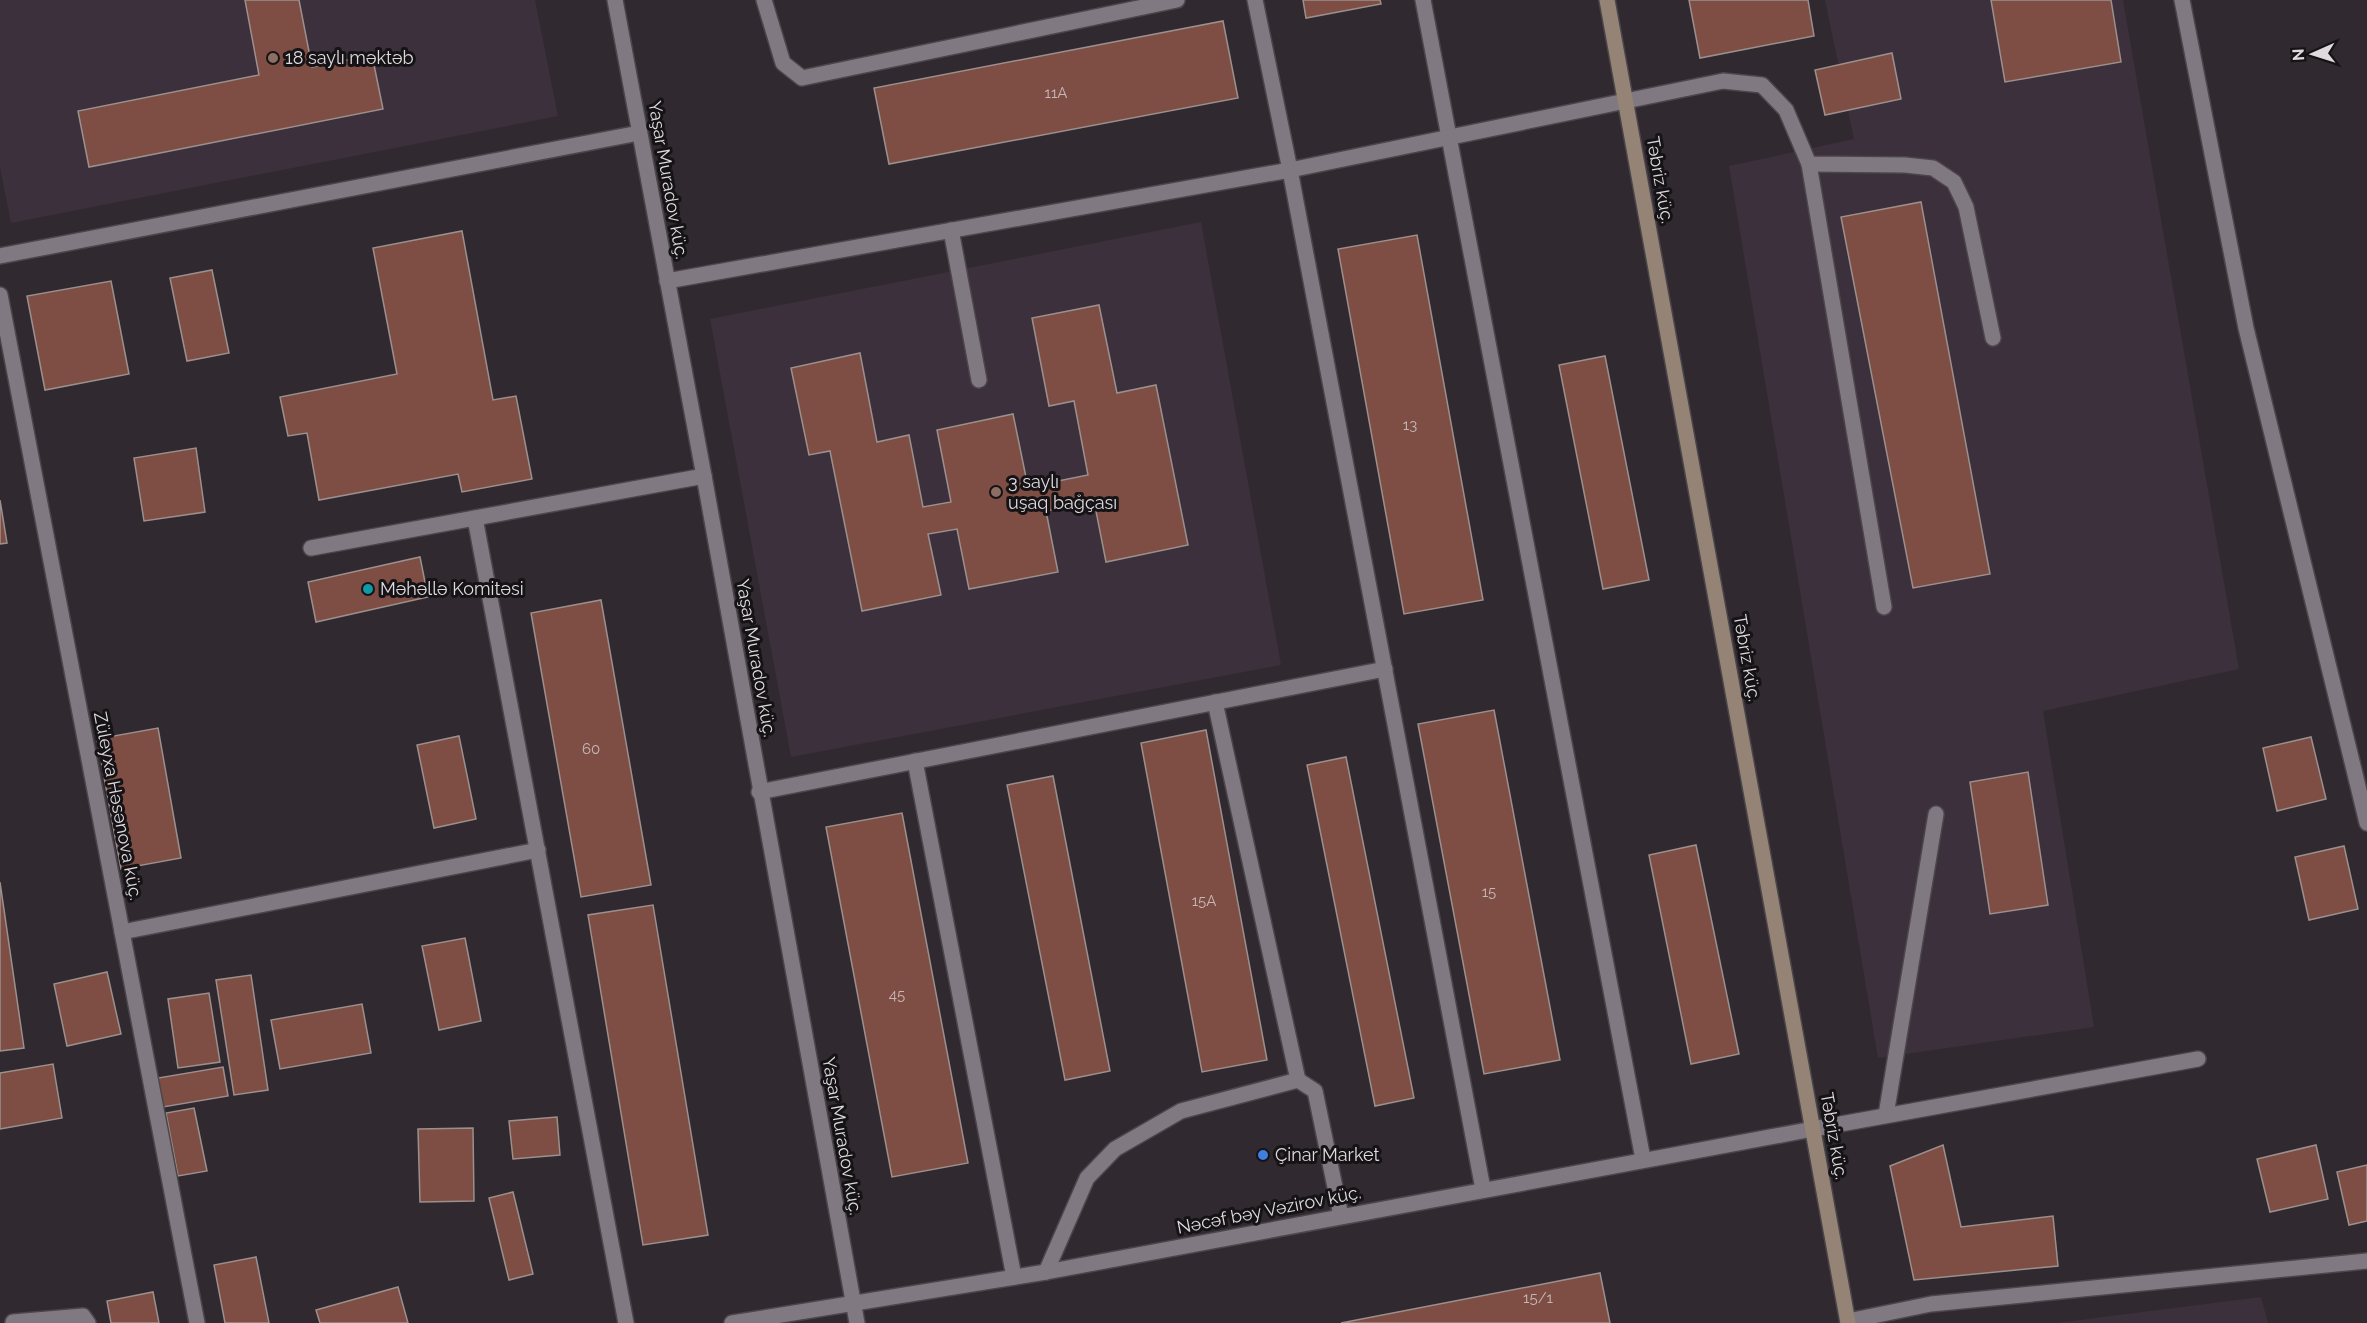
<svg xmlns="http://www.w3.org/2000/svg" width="2367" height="1323" font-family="Raleway,sans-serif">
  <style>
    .built { fill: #3b303b }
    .building { fill: #7e4d43; stroke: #9b908e; stroke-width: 1.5 }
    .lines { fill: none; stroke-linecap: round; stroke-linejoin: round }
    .lane-casing { stroke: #4b464b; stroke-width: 18 }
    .street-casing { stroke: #4b464b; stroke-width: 18 }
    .secondary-casing { stroke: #4b464b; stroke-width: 18 }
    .lane { stroke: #807981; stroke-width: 15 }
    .street { stroke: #807981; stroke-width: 15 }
    .secondary { stroke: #958476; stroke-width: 15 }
    .education-dot { fill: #8d6e63; stroke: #161316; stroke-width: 2 }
    .culture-dot { fill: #0f9aa8; stroke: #161316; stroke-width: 2 }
    .shop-dot { fill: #3f7fe0; stroke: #161316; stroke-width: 2 }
    .labels { text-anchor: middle; stroke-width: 6; stroke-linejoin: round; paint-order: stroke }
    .number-label { font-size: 15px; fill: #c6b7b7 }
    .poi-label { font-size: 18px; fill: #dedade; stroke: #161316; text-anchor: start }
    .street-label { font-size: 18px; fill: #dedade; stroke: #161316 }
  </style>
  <rect width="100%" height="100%" fill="#302a30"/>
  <g class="built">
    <path d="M0,0H535L558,116L11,223L0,168Z"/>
    <path d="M1825,0H2123L2239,669L2043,711L2094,1027L1878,1058L1729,166L1854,139Z"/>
    <path d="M1201,222L1281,665L791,757L710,319Z"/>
    <path d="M2261,1297L2268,1323H2056Z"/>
  </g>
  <g class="building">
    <path d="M245,0H299L312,67L372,55L383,109L89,167L78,111L259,75Z"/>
    <path d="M1303,0H1380L1381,4L1306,18Z"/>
    <path d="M1689,0H1808L1814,36L1700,58Z"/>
    <path d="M1991,0H2111L2121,62L2005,82Z"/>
    <path d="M1223,21L1238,98L889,164L874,88Z"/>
    <path d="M1892,53L1901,99L1825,115L1815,70Z"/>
    <path d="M1921,202L1990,574L1913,588L1841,217Z"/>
    <path d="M462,231L493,400L516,396L532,479L462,492L458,474L319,500L307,433L288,436L280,397L397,374L373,248Z"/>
    <path d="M1417,235L1483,600L1404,614L1338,249Z"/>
    <path d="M212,270L229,353L187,361L170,278Z"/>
    <path d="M111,281L129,374L45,390L27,296Z"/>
    <path d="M1099,305L1117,393L1156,385L1188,545L1106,562L1094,501L1046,511L1058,572L969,589L957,529L928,534L941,595L862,611L830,451L809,455L791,368L860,353L877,442L909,435L923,507L951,502L937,430L1013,414L1028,487L1088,475L1074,401L1049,406L1032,318Z"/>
    <path d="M1605,356L1649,580L1603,589L1559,365Z"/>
    <path d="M196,448L205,512L144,521L134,458Z"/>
    <path d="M0,500L7,543L0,544Z"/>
    <path d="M420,557L428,597L316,622L308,582Z"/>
    <path d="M601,600L651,885L581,897L531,613Z"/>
    <path d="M1494,710L1560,1060L1484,1074L1418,724Z"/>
    <path d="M158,728L181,858L121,869L97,739Z"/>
    <path d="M1206,730L1267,1060L1202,1072L1141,743Z"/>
    <path d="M459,736L476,819L434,828L417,745Z"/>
    <path d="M2311,737L2326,799L2277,811L2263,748Z"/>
    <path d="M1346,757L1414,1098L1375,1106L1307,765Z"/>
    <path d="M2028,772L2048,905L1990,914L1970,782Z"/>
    <path d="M1053,776L1110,1071L1065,1080L1007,785Z"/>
    <path d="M902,813L968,1163L892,1177L826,827Z"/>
    <path d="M1696,845L1739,1054L1691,1064L1649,855Z"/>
    <path d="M2344,846L2358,909L2309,920L2295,857Z"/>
    <path d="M0,882L24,1048L0,1051Z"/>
    <path d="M653,905L708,1235L643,1245L588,915Z"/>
    <path d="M465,938L481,1021L439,1030L422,946Z"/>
    <path d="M107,972L121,1034L67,1046L54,984Z"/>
    <path d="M251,975L268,1090L234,1095L216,980Z"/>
    <path d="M209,993L220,1062L178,1068L168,999Z"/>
    <path d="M362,1004L371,1053L280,1069L271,1020Z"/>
    <path d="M53,1064L62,1118L0,1129V1073Z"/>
    <path d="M223,1067L228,1096L163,1107L158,1078Z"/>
    <path d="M194,1108L207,1171L178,1176L166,1113Z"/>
    <path d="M557,1117L560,1155L513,1159L509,1121Z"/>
    <path d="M473,1128L474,1201L420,1202L418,1129Z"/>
    <path d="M1943,1145L1961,1227L2053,1216L2058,1266L1914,1280L1890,1166Z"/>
    <path d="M2316,1145L2328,1199L2270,1212L2257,1159Z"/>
    <path d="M2367,1165V1221L2349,1225L2337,1172Z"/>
    <path d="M513,1192L533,1274L509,1280L489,1198Z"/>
    <path d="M256,1257L269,1323H225L214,1265Z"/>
    <path d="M1600,1273L1610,1323H1341Z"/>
    <path d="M398,1287L408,1323H320L316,1310Z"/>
    <path d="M153,1292L159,1323H111L107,1301Z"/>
  </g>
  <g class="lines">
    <defs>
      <g id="lane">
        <path d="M764,0L783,63L802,78L1177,0"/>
        <path d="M1255,0L1290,170L1483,1189"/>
        <path d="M1423,0L1643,1159"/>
        <path d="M2182,0L2246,328L2367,823"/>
        <path d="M1809,164L1884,607"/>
        <path d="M951,230L979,380"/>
        <path d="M0,256L639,133"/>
        <path d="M667,281L1290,170L1723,81L1762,85L1786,110L1809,164L1905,165L1933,168L1954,182L1966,207L1993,338"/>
        <path d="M475,518L626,1323"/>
        <path d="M311,548L704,476"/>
        <path d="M1215,702L1298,1080"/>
        <path d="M915,761L1014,1277"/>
        <path d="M759,792L1385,669"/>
        <path d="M122,932L538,850"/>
        <path d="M1886,1115L1936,814"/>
        <path d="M1813,1129L2198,1059"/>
        <path d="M1046,1272L1087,1178L1115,1149L1181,1111L1298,1080L1315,1091L1341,1216"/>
        <path d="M13,1322L83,1316L88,1323"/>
      </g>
      <g id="street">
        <path d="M615,0L704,476L857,1323"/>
        <path d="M0,295L197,1323"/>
        <path d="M1848,1321L1931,1304L2367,1261"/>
        <path d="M732,1323L1046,1272L1813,1129"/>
      </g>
      <path id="secondary" d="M1607,0L1848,1323"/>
    </defs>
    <use href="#lane" class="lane-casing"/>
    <use href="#street" class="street-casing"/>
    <use href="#secondary" class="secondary-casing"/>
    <use href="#lane" class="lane"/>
    <use href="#street" class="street"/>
    <use href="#secondary" class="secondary"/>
  </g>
  <g class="education-dot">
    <circle cx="273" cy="58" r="6"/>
    <circle cx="996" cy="492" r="6"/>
  </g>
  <circle class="culture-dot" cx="368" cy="589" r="6"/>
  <circle class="shop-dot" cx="1263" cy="1155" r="6"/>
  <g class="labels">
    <g class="number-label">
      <text x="1056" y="98">11A</text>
      <text x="1410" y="430">13</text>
      <text x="591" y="754">60</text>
      <text x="1489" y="897">15</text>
      <text x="1204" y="906">15A</text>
      <text x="897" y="1000">45</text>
      <text x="1538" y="1303">15/1</text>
    </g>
    <g class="poi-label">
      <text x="285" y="64">18 saylı məktəb</text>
      <text x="1008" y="488">3 saylı<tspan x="1008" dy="21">uşaq bağçası</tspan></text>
      <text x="380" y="595">Məhəllə Komitəsi</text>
      <text x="1275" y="1161">Çinar Market</text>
    </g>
    <g class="street-label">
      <text transform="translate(668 180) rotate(80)" y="6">Yaşar Muradov küç.</text>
      <text transform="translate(1660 180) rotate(80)" y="6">Təbriz küç.</text>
      <text transform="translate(756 658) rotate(80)" y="6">Yaşar Muradov küç.</text>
      <text transform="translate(1747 658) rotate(80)" y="6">Təbriz küç.</text>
      <text transform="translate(118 806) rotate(79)" y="6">Züleyxa Həsənova küç.</text>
      <text transform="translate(842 1136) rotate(80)" y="6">Yaşar Muradov küç.</text>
      <text transform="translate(1834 1136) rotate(80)" y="6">Təbriz küç.</text>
      <text transform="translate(1269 1210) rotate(-11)" y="6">Nəcəf bəy Vəzirov küç.</text>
    </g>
  </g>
  <g transform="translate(2313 54) rotate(267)" stroke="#161316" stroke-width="4.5" paint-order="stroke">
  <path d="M0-4.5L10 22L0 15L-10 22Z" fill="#dedade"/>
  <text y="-9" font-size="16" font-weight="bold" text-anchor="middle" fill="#dedade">N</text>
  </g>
</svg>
